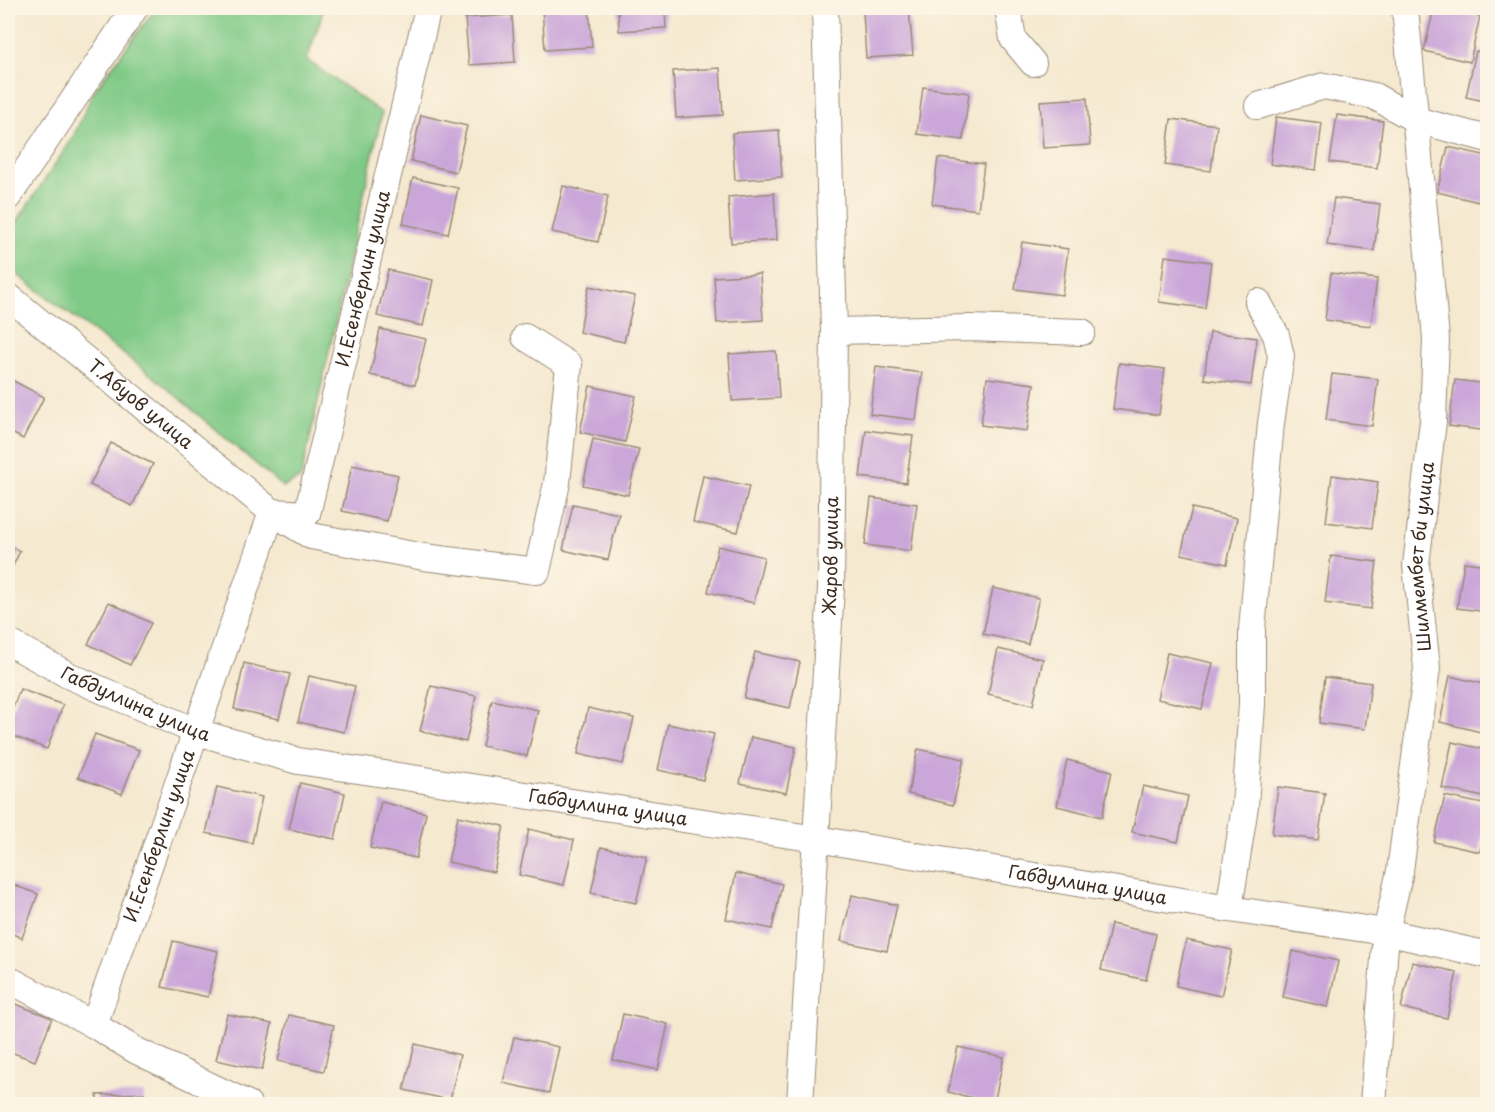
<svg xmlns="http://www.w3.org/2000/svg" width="1495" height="1112" font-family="'Playpen Sans',sans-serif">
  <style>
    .green { fill: #80ca87; stroke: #5e7a52; stroke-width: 1.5 }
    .building { fill: #caa6d9 }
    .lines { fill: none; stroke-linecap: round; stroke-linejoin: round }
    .minor-casing { stroke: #988a77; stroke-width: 28 }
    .minor { stroke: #fff; stroke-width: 26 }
    .labels { text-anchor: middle; stroke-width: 4.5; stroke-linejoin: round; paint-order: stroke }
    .street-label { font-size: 18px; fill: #3b2a1e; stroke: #fcf5e5 }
  </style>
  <rect width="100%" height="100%" fill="#fcf5e5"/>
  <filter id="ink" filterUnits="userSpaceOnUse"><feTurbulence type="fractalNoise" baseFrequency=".0167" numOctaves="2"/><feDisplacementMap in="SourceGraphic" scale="12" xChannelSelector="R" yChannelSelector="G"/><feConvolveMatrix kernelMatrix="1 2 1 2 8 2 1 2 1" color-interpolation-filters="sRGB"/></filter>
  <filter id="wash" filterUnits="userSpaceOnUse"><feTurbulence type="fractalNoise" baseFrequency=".008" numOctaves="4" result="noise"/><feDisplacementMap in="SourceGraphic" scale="24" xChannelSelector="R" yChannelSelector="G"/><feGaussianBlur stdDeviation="1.35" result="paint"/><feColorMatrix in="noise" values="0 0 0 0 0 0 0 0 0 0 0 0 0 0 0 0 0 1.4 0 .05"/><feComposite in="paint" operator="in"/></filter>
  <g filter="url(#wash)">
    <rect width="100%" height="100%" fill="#f5e9d0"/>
    <path class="green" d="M156,8H324L307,60L382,113L301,478L283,487L154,377L19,276L8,252V235L72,139L94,91Z"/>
    <g id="blocks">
      <g class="building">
        <path d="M542,8H589L592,47L545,50Z"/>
        <path d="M618,8H665L666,28L619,31Z"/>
        <path d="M909,8L913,55L866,58L863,12Z"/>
        <path d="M1434,8L1480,16L1470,62L1424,51Z"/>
        <path d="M512,15L515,62L469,65L465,18Z"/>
        <path d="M1476,51L1488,53V102L1466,97Z"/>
        <path d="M720,68L723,115L676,118L673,71Z"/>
        <path d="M923,87L969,93L963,140L917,134Z"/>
        <path d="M1087,98L1090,145L1043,148L1040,101Z"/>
        <path d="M421,115L467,126L456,172L411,161Z"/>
        <path d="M1337,115L1383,121L1377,168L1330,162Z"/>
        <path d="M1276,117L1322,123L1316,170L1270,164Z"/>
        <path d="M1171,119L1217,125L1211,171L1165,165Z"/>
        <path d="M779,130L782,177L735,180L732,133Z"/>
        <path d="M1448,147L1488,156V181L1483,203L1437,192Z"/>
        <path d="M938,158L984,164L978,210L932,204Z"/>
        <path d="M413,178L458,188L448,234L403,224Z"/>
        <path d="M563,186L608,196L598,242L552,232Z"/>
        <path d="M774,193L777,240L731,243L728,197Z"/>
        <path d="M1334,198L1380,204L1374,251L1327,245Z"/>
        <path d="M1022,242L1068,249L1062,295L1015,289Z"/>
        <path d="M1165,256L1211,262L1205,308L1159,302Z"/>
        <path d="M388,270L433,280L423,326L377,316Z"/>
        <path d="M1331,273L1377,279L1371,326L1325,320Z"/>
        <path d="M760,274L763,320L717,323L714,277Z"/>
        <path d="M589,286L635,296L624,342L579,332Z"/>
        <path d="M380,329L426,339L415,385L370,375Z"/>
        <path d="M1210,332L1257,338L1251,385L1204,379Z"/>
        <path d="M776,351L779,398L732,401L729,354Z"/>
        <path d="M1119,363L1165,369L1159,415L1113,409Z"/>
        <path d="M876,367L922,373L916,420L870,414Z"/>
        <path d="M1332,374L1378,379L1372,426L1326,420Z"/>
        <path d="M8,378L44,397L23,439L8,431Z"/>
        <path d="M987,378L1034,384L1027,431L981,425Z"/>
        <path d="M1455,380L1488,384V431L1449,426Z"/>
        <path d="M590,386L636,396L625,442L580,432Z"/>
        <path d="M866,430L913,436L906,483L860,477Z"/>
        <path d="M593,439L639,449L628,495L583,485Z"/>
        <path d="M111,443L153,464L132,506L90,485Z"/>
        <path d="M352,465L398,475L387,521L342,511Z"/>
        <path d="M1332,475L1378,482L1372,528L1326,522Z"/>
        <path d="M703,476L749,486L738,532L693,522Z"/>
        <path d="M871,498L917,504L911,551L865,545Z"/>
        <path d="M573,504L619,514L608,560L563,550Z"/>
        <path d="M1192,508L1237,518L1227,564L1181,554Z"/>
        <path d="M8,545L20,551L8,576Z"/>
        <path d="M718,546L764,557L754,603L708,592Z"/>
        <path d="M1331,556L1377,562L1371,609L1325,603Z"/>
        <path d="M1464,562L1488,565V612L1457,608Z"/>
        <path d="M993,588L1039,598L1028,644L983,634Z"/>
        <path d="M109,602L151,623L130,665L88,644Z"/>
        <path d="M998,649L1043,659L1033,705L988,694Z"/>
        <path d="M755,652L800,662L790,708L744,698Z"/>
        <path d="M1167,653L1213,663L1202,709L1157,699Z"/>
        <path d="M244,663L290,674L279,719L234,709Z"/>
        <path d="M309,676L355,686L344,732L298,722Z"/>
        <path d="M1450,676L1488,685L1485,733L1440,722Z"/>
        <path d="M1325,677L1371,683L1365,729L1319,723Z"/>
        <path d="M431,686L476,696L466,742L420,731Z"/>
        <path d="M20,689L63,705L47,749L8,734V721Z"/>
        <path d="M492,700L538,710L527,756L482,746Z"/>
        <path d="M588,708L634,718L623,764L578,754Z"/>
        <path d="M668,724L714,734L703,780L658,770Z"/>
        <path d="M95,734L139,750L122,794L78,777Z"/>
        <path d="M751,737L796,747L786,793L740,783Z"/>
        <path d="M1452,742L1488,750V798L1442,788Z"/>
        <path d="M918,749L964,759L953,805L908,794Z"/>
        <path d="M1067,760L1112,771L1102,817L1057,806Z"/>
        <path d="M300,783L345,793L335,839L289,829Z"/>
        <path d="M1143,786L1188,796L1178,842L1132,832Z"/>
        <path d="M217,787L262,797L252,843L206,833Z"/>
        <path d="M1278,787L1325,793L1318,840L1272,834Z"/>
        <path d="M1445,796L1488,805L1480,852L1434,842Z"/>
        <path d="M381,802L426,813L416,858L370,848Z"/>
        <path d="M458,816L504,826L494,872L448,862Z"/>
        <path d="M529,829L574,840L564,885L519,875Z"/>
        <path d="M601,847L647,857L636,903L591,893Z"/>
        <path d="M736,873L782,884L772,929L726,919Z"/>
        <path d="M8,883L38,894L22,938L8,932Z"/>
        <path d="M852,895L897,905L887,951L841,941Z"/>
        <path d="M1111,924L1156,934L1146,980L1101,970Z"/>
        <path d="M1186,940L1232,950L1221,996L1176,986Z"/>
        <path d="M173,941L218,951L208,997L162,987Z"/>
        <path d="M1293,951L1338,961L1328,1007L1283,997Z"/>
        <path d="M1412,962L1457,972L1447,1018L1401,1008Z"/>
        <path d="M8,1001L52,1018L35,1061L8,1051Z"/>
        <path d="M227,1014L272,1024L262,1070L216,1060Z"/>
        <path d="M623,1014L668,1024L658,1070L613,1060Z"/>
        <path d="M289,1015L334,1025L324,1071L278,1061Z"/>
        <path d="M514,1037L559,1047L549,1093L503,1083Z"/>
        <path d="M415,1044L460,1055L450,1100L404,1090Z"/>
        <path d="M958,1047L1004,1057L994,1103L948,1092Z"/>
        <path d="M144,1093V1104H97V1095Z"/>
      </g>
    </g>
  </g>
  <g filter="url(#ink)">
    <use href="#blocks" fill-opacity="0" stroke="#988a77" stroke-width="1.5"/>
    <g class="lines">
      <defs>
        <g id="minor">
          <path d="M1008,8L1013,39L1033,63"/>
          <path d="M1258,106L1324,86L1374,96L1416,120L1488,139"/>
          <path d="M8,197L135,8"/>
          <path id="s1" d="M8,296L272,512L311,536L424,557L537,571L557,483L569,365L525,337"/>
          <path d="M834,331L970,328L1082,332"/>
          <path id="s2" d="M8,642L70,676L197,732L298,761L817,839L1229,909L1386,932L1488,955"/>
          <path d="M1229,909L1245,806L1252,704V629L1271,423L1281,356L1276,335L1258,302"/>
          <path d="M8,979L94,1025L135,1050L248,1104"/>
          <path id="s3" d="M94,1025L272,512L307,514L428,8"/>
          <path id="s4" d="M800,1104L831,588L834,331L825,8"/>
          <path id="s5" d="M1373,1104L1386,932L1400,871L1427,668L1416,565L1433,421L1436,338L1405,8"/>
        </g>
      </defs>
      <use href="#minor" class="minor-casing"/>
      <use href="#minor" class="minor"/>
    </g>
  </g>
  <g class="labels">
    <g class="street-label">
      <text dy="6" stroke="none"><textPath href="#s3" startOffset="820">И.Есенберлин улица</textPath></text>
      <text dy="6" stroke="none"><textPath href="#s1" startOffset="171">Т.Абуов улица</textPath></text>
      <text dy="6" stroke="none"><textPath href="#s4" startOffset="549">Жаров улица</textPath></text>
      <text dy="6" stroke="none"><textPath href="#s5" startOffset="552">Шилмембет би улица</textPath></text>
      <text dy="6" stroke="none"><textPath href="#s2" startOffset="142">Габдуллина улица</textPath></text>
      <text dy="6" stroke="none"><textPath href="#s2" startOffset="628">Габдуллина улица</textPath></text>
      <text dy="6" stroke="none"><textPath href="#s3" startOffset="200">И.Есенберлин улица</textPath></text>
      <text dy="6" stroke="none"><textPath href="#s2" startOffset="1114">Габдуллина улица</textPath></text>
    </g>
  </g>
  <rect width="1495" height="1112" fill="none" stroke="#fcf5e5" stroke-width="30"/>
</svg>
